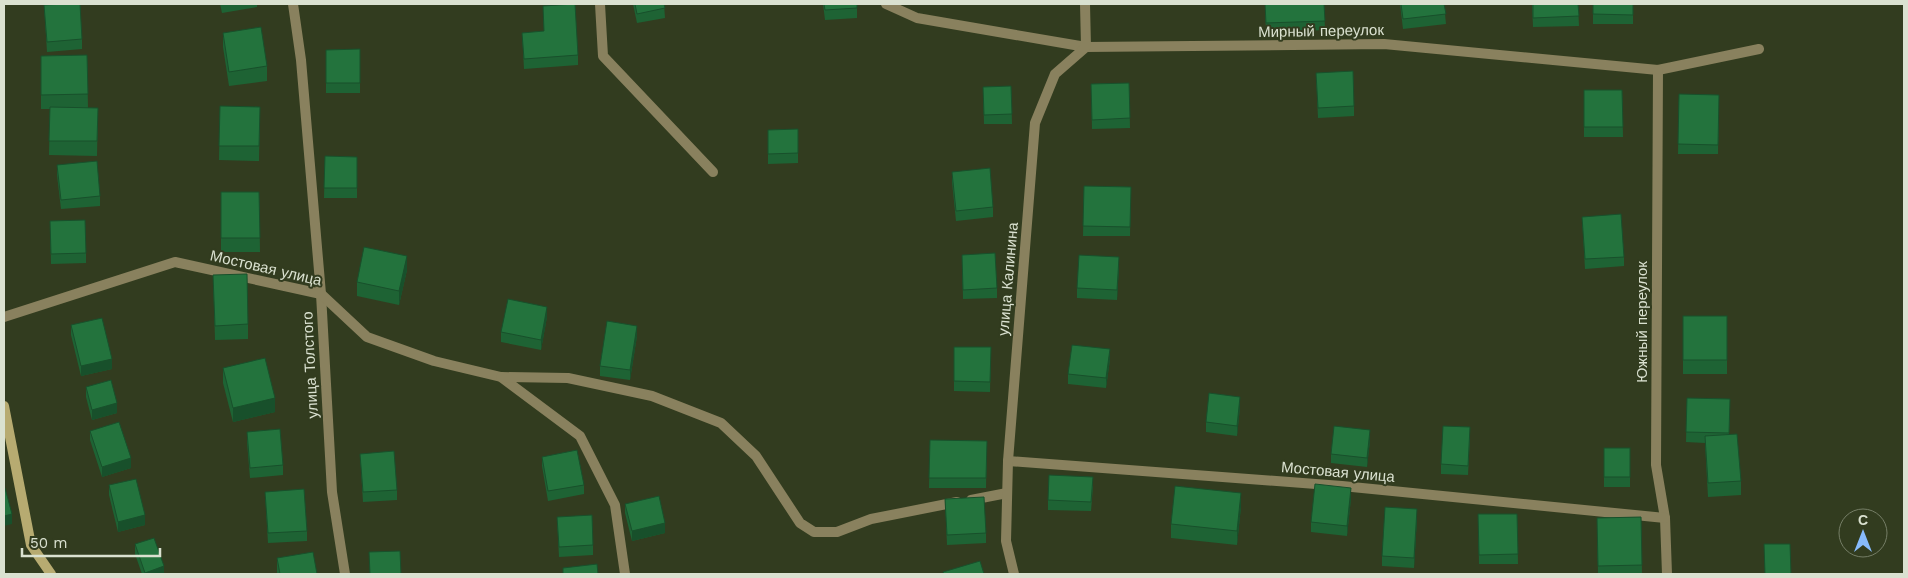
<svg xmlns="http://www.w3.org/2000/svg" width="1908" height="578" font-family="'Work Sans',sans-serif">
  <style>
    .lines { fill: none; stroke-linecap: round; stroke-linejoin: round }
    .minor { stroke: #89815e; stroke-width: 10 }
    .secondary { stroke: #b7ab71; stroke-width: 10 }
    .wall { fill: #1e6334 }
    .shaded-wall { fill: #18502b }
    .building { fill: #23733d; stroke: #18502b }
    .labels { text-anchor: middle; stroke-width: 4; stroke-linejoin: round; paint-order: stroke }
    .street-label { font-size: 15px; fill: #dae1d0; stroke: #323c1f }
  </style>
  <rect width="100%" height="100%" fill="#323c1f"/>
  <g class="lines">
    <g class="minor">
      <path d="M293,4L301,60L321,294L332,492L345,574"/>
      <path d="M600,4L603,56L713,172"/>
      <path d="M886,4L917,18L1086,47L1384,44L1658,70L1759,49"/>
      <path d="M1658,70L1656,465L1665,518L1667,574"/>
      <path d="M4,317L175,262L321,294L367,337L434,361L501,377L580,436L615,505L625,574"/>
      <path d="M501,377L568,378L652,396L721,423L756,456L800,523L814,532H837L871,519L957,502"/>
      <path d="M1008,461L1342,486L1665,518"/>
      <path d="M971,500L1007,493"/>
      <path d="M1014,574L1006,541L1008,461L1035,123L1055,74L1086,47L1085,4"/>
    </g>
    <path class="secondary" d="M4,406L31,545L51,574"/>
  </g>
  <g class="wall">
    <path d="M220,4H257V7L222,13Z"/>
    <path d="M633,4H664L665,18L637,23Z"/>
    <path d="M823,4H857V18L825,20Z"/>
    <path d="M1265,4H1324L1325,30L1266,33Z"/>
    <path d="M1400,4H1444L1446,24L1403,29Z"/>
    <path d="M1532,4H1578L1579,26L1533,27Z"/>
    <rect x="1593" y="4" width="40" height="20"/>
    <path d="M44,5L82,39V49L47,52Z"/>
    <path d="M543,6L578,55V65L524,69L522,33L544,31Z"/>
    <path d="M223,33L267,66V81L229,86L223,47Z"/>
    <path d="M360,49V93H326V50Z"/>
    <path d="M87,55L88,108H98L97,156L49,155L50,109H41V56Z"/>
    <path d="M1316,73L1354,106V116L1318,118Z"/>
    <path d="M1129,83L1130,128L1092,129L1091,84Z"/>
    <path d="M1011,86L1012,124H984L983,87Z"/>
    <path d="M1584,90H1622L1623,137H1584Z"/>
    <path d="M1679,94L1719,95L1718,154H1678Z"/>
    <path d="M220,106L260,107L259,161L219,160Z"/>
    <path d="M798,129V163L768,164V130Z"/>
    <path d="M325,156L357,157V198H324Z"/>
    <path d="M57,165L100,196V206L61,209L57,175Z"/>
    <path d="M952,172L993,207V217L956,221L952,182Z"/>
    <path d="M1084,186L1131,187L1130,236H1083Z"/>
    <path d="M221,192H259L260,252H221Z"/>
    <path d="M1582,217L1624,257V266L1585,269Z"/>
    <path d="M50,221L86,253V263L51,264Z"/>
    <path d="M962,255L997,288V298L963,299Z"/>
    <path d="M1119,267L1117,300L1077,298V288Z"/>
    <path d="M407,270L399,305L357,296V282Z"/>
    <path d="M213,275L248,324V339L215,340Z"/>
    <rect x="1683" y="316" width="44" height="58"/>
    <path d="M547,317L541,350L501,342V332Z"/>
    <path d="M71,325L112,369L81,376L71,335Z"/>
    <path d="M637,336L630,380L600,376V366Z"/>
    <path d="M954,347H991L990,392L954,391Z"/>
    <path d="M1110,359L1106,388L1068,384V374Z"/>
    <path d="M223,368L275,412L233,422L223,383Z"/>
    <path d="M86,387L117,413L92,420L86,397Z"/>
    <path d="M1687,398L1730,399L1729,435L1741,481V495L1708,497L1705,443L1686,442Z"/>
    <path d="M1240,407L1237,436L1206,432V422Z"/>
    <path d="M90,431L131,468L102,477L90,440Z"/>
    <path d="M247,432L283,465V475L250,478L247,442Z"/>
    <path d="M1470,437L1468,475L1441,474V464Z"/>
    <path d="M930,440L987,441L986,488H929Z"/>
    <path d="M1370,440L1367,467L1331,463V454Z"/>
    <rect x="1604" y="448" width="26" height="39"/>
    <path d="M360,454L397,490V500L363,502Z"/>
    <path d="M542,457L584,485V494L548,501L542,466Z"/>
    <path d="M109,485L145,525L118,532L109,495Z"/>
    <path d="M1093,486L1091,511L1048,510V500Z"/>
    <path d="M265,492L307,531V541L268,543Z"/>
    <path d="M1351,498L1347,536L1311,532V522Z"/>
    <path d="M945,499L986,533V543L947,545Z"/>
    <path d="M625,504L665,533L632,541L625,513Z"/>
    <path d="M1241,507L1237,545L1171,538V524Z"/>
    <path d="M1478,514H1517L1518,564H1479Z"/>
    <path d="M557,517L593,545V555L559,557Z"/>
    <path d="M1641,517L1642,574H1598L1597,518Z"/>
    <path d="M1417,519L1414,568L1382,566V556Z"/>
    <path d="M135,544L164,574H142L135,554Z"/>
    <path d="M277,558L317,574H277Z"/>
  </g>
  <g class="shaded-wall">
    <path d="M407,256V270L399,305V291Z"/>
    <path d="M1119,257V267L1117,300V290Z"/>
    <path d="M547,307V317L541,350V340Z"/>
    <path d="M637,326V336L630,380V370Z"/>
    <path d="M1110,349V359L1106,388V378Z"/>
    <path d="M112,359V369L81,376V366Z"/>
    <path d="M1240,397V407L1237,436V426Z"/>
    <path d="M275,398V412L233,422V408Z"/>
    <path d="M117,403V413L92,420V410Z"/>
    <path d="M1370,430V440L1367,467V458Z"/>
    <path d="M131,458V468L102,477V467Z"/>
    <path d="M1351,488V498L1347,536V526Z"/>
    <path d="M1241,493V507L1237,545V531Z"/>
    <path d="M1417,509V519L1414,568V558Z"/>
    <path d="M12,514V524L4,526V516Z"/>
    <path d="M145,515V525L118,532V522Z"/>
    <path d="M665,523V533L632,541V531Z"/>
    <path d="M164,566V574H145V573Z"/>
  </g>
  <g class="building">
    <path d="M68,4H80L82,39L47,42L44,5Z"/>
    <path d="M575,4L578,55L524,59L522,33L544,31L543,6Z"/>
    <path d="M635,4H664L665,8L637,14Z"/>
    <path d="M824,4H857V8L825,10Z"/>
    <path d="M1265,4H1324L1325,21L1266,23Z"/>
    <path d="M1401,4H1444L1446,14L1403,19Z"/>
    <path d="M1533,4H1578L1579,16L1533,18Z"/>
    <path d="M1593,4H1633V15L1593,14Z"/>
    <path d="M261,27L267,66L229,72L223,33Z"/>
    <path d="M360,49V83H326V50Z"/>
    <path d="M87,55L88,94L41,95V56Z"/>
    <path d="M1353,71L1354,106L1318,108L1316,73Z"/>
    <path d="M1129,83L1130,118L1092,120L1091,84Z"/>
    <path d="M1011,86L1012,114L984,115L983,87Z"/>
    <path d="M1584,90H1622L1623,127H1584Z"/>
    <path d="M1679,94L1719,95L1718,145L1678,144Z"/>
    <path d="M220,106L260,107L259,146H219Z"/>
    <path d="M50,107L98,108L97,141H49Z"/>
    <path d="M798,129V153L768,154V130Z"/>
    <path d="M325,156L357,157V188H324Z"/>
    <path d="M97,161L100,196L61,200L57,165Z"/>
    <path d="M990,168L993,207L956,211L952,172Z"/>
    <path d="M1084,186L1131,187L1130,227L1083,226Z"/>
    <path d="M221,192H259L260,238H221Z"/>
    <path d="M1621,214L1624,257L1585,259L1582,217Z"/>
    <path d="M85,220L86,253L51,254L50,221Z"/>
    <path d="M364,247L407,256L399,291L357,282Z"/>
    <path d="M995,253L997,288L963,290L962,255Z"/>
    <path d="M1079,255L1119,257L1117,290L1077,288Z"/>
    <path d="M247,274L248,324L215,326L213,275Z"/>
    <path d="M508,299L547,307L541,340L501,332Z"/>
    <rect x="1683" y="316" width="44" height="44"/>
    <path d="M102,318L112,359L81,366L71,325Z"/>
    <path d="M607,321L637,326L630,370L600,366Z"/>
    <path d="M1072,345L1110,349L1106,378L1068,374Z"/>
    <path d="M954,347H991L990,382L954,381Z"/>
    <path d="M265,358L275,398L233,408L223,368Z"/>
    <path d="M111,380L117,403L92,410L86,387Z"/>
    <path d="M1209,393L1240,397L1237,426L1206,422Z"/>
    <path d="M1687,398L1730,399L1729,433L1686,432Z"/>
    <path d="M119,422L131,458L102,467L90,431Z"/>
    <path d="M1334,426L1370,430L1367,458L1331,454Z"/>
    <path d="M1443,426L1470,427L1468,466L1441,464Z"/>
    <path d="M280,429L283,465L250,468L247,432Z"/>
    <path d="M1737,434L1741,481L1708,483L1705,436Z"/>
    <path d="M930,440L987,441L986,478H929Z"/>
    <rect x="1604" y="448" width="26" height="29"/>
    <path d="M577,450L584,485L548,491L542,457Z"/>
    <path d="M394,451L397,490L363,492L360,454Z"/>
    <path d="M1049,475L1093,477L1091,502L1048,500Z"/>
    <path d="M136,479L145,515L118,522L109,485Z"/>
    <path d="M1315,484L1351,488L1347,526L1311,522Z"/>
    <path d="M1175,486L1241,493L1237,531L1171,524Z"/>
    <path d="M4,488H5L12,514L4,516Z"/>
    <path d="M304,489L307,531L268,533L265,492Z"/>
    <path d="M659,496L665,523L632,531L625,504Z"/>
    <path d="M984,497L986,533L947,535L945,499Z"/>
    <path d="M1385,507L1417,509L1414,558L1382,556Z"/>
    <path d="M1478,514H1517L1518,554L1479,555Z"/>
    <path d="M592,515L593,545L559,547L557,517Z"/>
    <path d="M1641,517L1642,565L1598,566L1597,518Z"/>
    <path d="M154,538L164,566L145,573L135,544Z"/>
    <path d="M1764,544H1790L1791,574H1765Z"/>
    <path d="M400,551L401,574H370L369,552Z"/>
    <path d="M313,552L317,574H280L277,558Z"/>
    <path d="M980,561L984,574H944L943,572Z"/>
    <path d="M597,564L598,574H563V568Z"/>
  </g>
  <g class="labels">
    <g class="street-label">
      <text transform="translate(1321 31) rotate(-1)" y="5">Мирный переулок</text>
      <text transform="translate(266 268) rotate(13)" y="5">Мостовая улица</text>
      <text transform="translate(1008 279) rotate(-85)" y="5">улица Калинина</text>
      <text transform="translate(1642 322) rotate(-90)" y="5">Южный переулок</text>
      <text transform="translate(310 365) rotate(-93)" y="5">улица Толстого</text>
      <text transform="translate(1338 472) rotate(5)" y="5">Мостовая улица</text>
    </g>
  </g>
  <rect width="1908" height="578" fill="none" stroke="#dae1d0" stroke-width="10"/>
  <g transform="translate(1863 533)"><circle r="24" fill="#323c1f" stroke="#757e66"/>
  <path d="M0-4L9 19L0 12L-9 19Z" fill="#87bbfc"/>
  <text y="-8" font-size="14" font-weight="bold" text-anchor="middle" fill="#dae1d0">С</text>
  </g>
  <path d="M22 548v8h138v-8" fill="none" stroke="#dae1d0" stroke-width="2.5"/>
  <text x="30" y="548" font-size="15" fill="#dae1d0" stroke="#323c1f" stroke-width="4" paint-order="stroke">50 m</text>
</svg>
